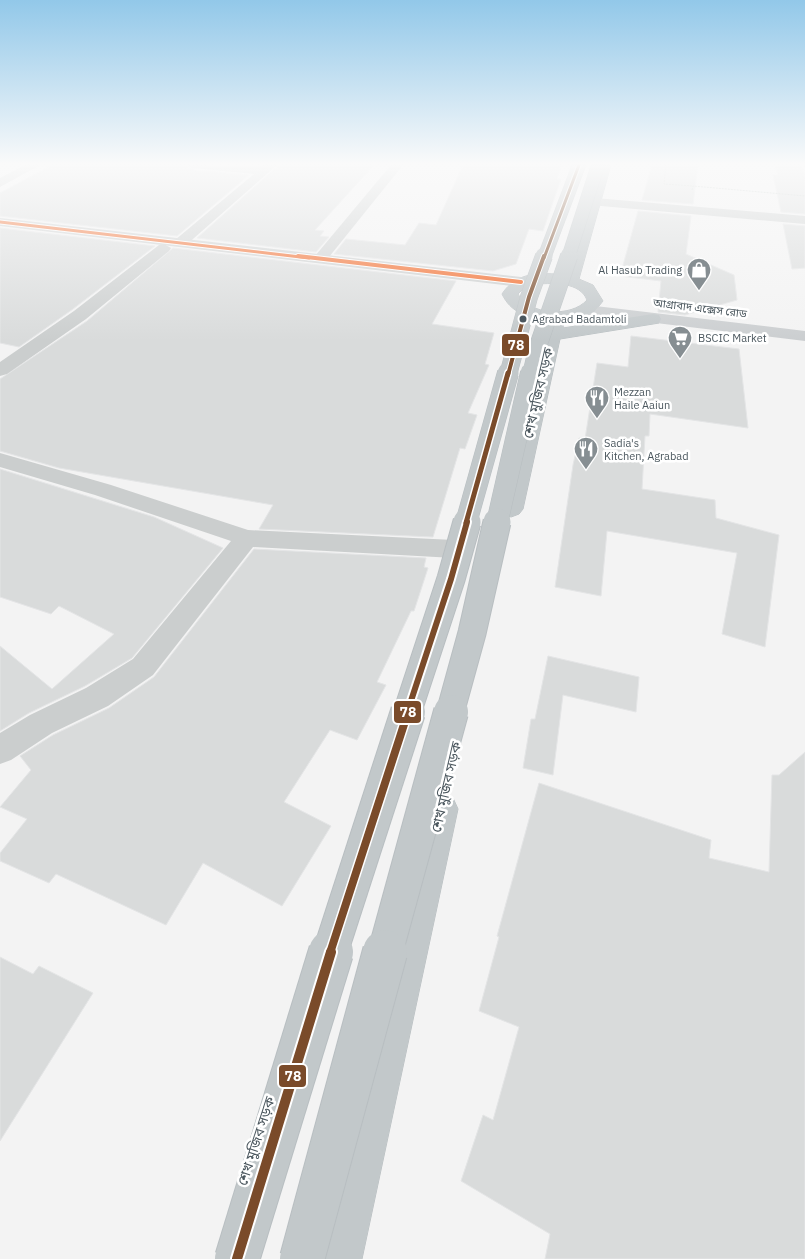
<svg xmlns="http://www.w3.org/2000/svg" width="805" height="1259" font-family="'IBM Plex Sans','Noto Sans Bengali',sans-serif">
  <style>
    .building { fill: #d9dbdb; stroke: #e4e5e6 }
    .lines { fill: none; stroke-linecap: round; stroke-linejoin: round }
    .trunk-casing { stroke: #b8bec1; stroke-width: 1 }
    .path { stroke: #bbc5c1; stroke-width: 1; stroke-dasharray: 2 1; stroke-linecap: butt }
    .minor { fill: #cbcece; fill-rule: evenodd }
    .tertiary { fill: #cbcece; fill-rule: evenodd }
    .secondary { fill: #cbced0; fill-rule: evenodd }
    .trunk { fill: #c2c8ca; fill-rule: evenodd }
    .trunk-bridge-far5-casing { stroke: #b8bec1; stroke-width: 14; stroke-linecap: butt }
    .trunk-bridge-far4-casing { stroke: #b8bec1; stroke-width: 18; stroke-linecap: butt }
    .trunk-bridge-far3-casing { stroke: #b8bec1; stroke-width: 22; stroke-linecap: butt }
    .trunk-bridge-far2-casing { stroke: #b8bec1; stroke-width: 29; stroke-linecap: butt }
    .trunk-bridge-far1-casing { stroke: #b8bec1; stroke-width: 36; stroke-linecap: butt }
    .trunk-bridge-casing { stroke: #b8bec1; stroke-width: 46; stroke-linecap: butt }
    .trunk-bridge-far5 { stroke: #c2c8ca; stroke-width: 13 }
    .trunk-bridge-far4 { stroke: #c2c8ca; stroke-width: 17 }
    .trunk-bridge-far3 { stroke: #c2c8ca; stroke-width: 21 }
    .trunk-bridge-far2 { stroke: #c2c8ca; stroke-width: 27 }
    .trunk-bridge-far1 { stroke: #c2c8ca; stroke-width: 34 }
    .trunk-bridge { stroke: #c2c8ca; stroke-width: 44 }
    .bus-1-far5-casing { stroke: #fff; stroke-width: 5 }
    .bus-1-far4-casing { stroke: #fff; stroke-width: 6 }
    .bus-1-far3-casing { stroke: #fff; stroke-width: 8 }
    .bus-1-far2-casing { stroke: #fff; stroke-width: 10 }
    .bus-1-far1-casing { stroke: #fff; stroke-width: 11 }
    .bus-1-casing { stroke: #fff; stroke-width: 14 }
    .bus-2-far1-casing { stroke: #fff; stroke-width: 5 }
    .bus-2-casing { stroke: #fff; stroke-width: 6 }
    .bus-1-far5 { stroke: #7a4b2a; stroke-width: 3 }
    .bus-1-far4 { stroke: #7a4b2a; stroke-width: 4 }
    .bus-1-far3 { stroke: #7a4b2a; stroke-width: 5 }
    .bus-1-far2 { stroke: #7a4b2a; stroke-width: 6 }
    .bus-1-far1 { stroke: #7a4b2a; stroke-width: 8 }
    .bus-1 { stroke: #7a4b2a; stroke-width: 10 }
    .bus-2-far1 { stroke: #f26522; stroke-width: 3 }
    .bus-2 { stroke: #f26522; stroke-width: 4 }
    .bus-dot { fill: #4b575e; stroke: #fff; stroke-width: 2 }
    .labels { text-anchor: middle; stroke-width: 5; stroke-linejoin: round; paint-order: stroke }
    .far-poi-label { font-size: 11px; fill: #4b575e; stroke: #fff; text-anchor: start }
    .far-street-label { font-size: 11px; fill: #4b575e; stroke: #fff }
    .far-bus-label { font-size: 11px; fill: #4b575e; stroke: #fff; text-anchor: start }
    .street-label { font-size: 14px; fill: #4b575e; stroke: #fff }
    .line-badge { stroke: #fff; stroke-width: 2 }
    .badge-label { font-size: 14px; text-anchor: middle; font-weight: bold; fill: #fff }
  </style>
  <rect width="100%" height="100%" fill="#f3f3f3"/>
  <g class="building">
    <path d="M52,165H185L193,170L249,175L177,236L0,216V193Z"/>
    <path d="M279,165H374L315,230L324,231L320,236L329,237L316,252L197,238Z"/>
    <path d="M463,165H562L557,179H561L543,231L529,229L516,264L493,271L334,254L346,239L405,245L419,223L436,225Z"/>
    <path d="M652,165H698L693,204L642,200Z"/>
    <path d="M775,165H801L805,176V214L781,212L773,175H778Z"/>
    <path d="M638,211L691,216L686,254L734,275L737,300L685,315L658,312L661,281L620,276Z"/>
    <path d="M783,224L805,226V268L792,269Z"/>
    <path d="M0,228L155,246L73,309L19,347L0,343Z"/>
    <path d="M173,248L456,281L432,324L494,333L485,364L489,365L468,413L477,415L465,449L460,448L433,537L259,529L273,505L59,468L0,451V379L87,321Z"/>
    <path d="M631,336L739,349L748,428L650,414L649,436H645L642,489L715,500L716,518L779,535L765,647L722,634L737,553L607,531L601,596L555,587L573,465L579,438L585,439L597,363L628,367Z"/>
    <path d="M0,469L154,517L223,548L132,658L85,686L29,713L0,731V646L52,689L114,634L59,606L51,614L0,597Z"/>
    <path d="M254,549L426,558L424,567L428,568L414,611H411L377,682L386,685L357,740L330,730L284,802L331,826L282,906L203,863L166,925L56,874L49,883L0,861V853L27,819L0,807L31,770L20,756L53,735L109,708L154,677Z"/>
    <path d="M548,656L639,677L636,712L563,695L553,775L523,768L531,719H535Z"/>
    <path d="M805,752V1259H545L550,1234L461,1181L483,1115L493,1120L519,1027L479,1011L499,937L497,936L539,783L711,840L709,858L769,872L772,775H779Z"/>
    <path d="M0,957L33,974L39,966L93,993L0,1141Z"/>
  </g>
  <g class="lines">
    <defs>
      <g id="trunk">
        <path d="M599,165H611L579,279L593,285L603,301L594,312L564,321L563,328L653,314L659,315L661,319L659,323L653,324L560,339L523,509L519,514L511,517L503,514L499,509L547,320C527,317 511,313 502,294C516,272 540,272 565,275ZM538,284C554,283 580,282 587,300C571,318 529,315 518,294L526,286Z"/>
        <path d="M441,793L453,798L458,809L362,1259H312L424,809L429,798Z"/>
      </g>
    </defs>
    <use href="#trunk" class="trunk-casing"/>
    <g class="path">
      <path d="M666,165L664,184L693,186"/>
      <path d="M692,190L693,186L805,196"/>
    </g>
    <g class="minor">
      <path d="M25,165H40L0,187V178Z"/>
      <path d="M187,165L261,167L264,165H277L185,246L180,247L173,243L175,240L254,174L193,168Z"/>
      <path d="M391,165H403L325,262H315L313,259L315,256Z"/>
      <path d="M595,198L805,216V224L590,205L589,202L590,199Z"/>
      <path d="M164,244L171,248L169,251L86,319L7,374L0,376V362L74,311L159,245Z"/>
      <path d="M0,453L111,485L248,530L454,540L463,543L466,549L463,555L454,558L253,547L153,675L108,706L52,733L11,760L0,764V733L30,715L86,688L133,659L231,541L95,495L0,467Z"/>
    </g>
    <path class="tertiary" d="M0,218L521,277L529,282L521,287L0,226Z"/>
    <path class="secondary" d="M587,305L805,331V341L581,314L579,310L581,306Z"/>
    <use href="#trunk" class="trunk"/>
    <defs>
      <g id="trunk-bridge-far5">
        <path d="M544,258L579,165"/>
        <path d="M568,258L598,165"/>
      </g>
      <g id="trunk-bridge-far4">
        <path d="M508,375L529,297L544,256"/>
        <path d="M531,375L537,349L569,256"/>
      </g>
      <g id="trunk-bridge-far3">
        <path d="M466,523L508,373"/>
        <path d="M497,523L531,373"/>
      </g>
      <g id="trunk-bridge-far2">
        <path d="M407,713L451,579L467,522"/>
        <path d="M450,713L472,633L497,522"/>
      </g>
      <g id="trunk-bridge-far1">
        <path d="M330,953L408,712"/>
        <path d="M385,953L451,712"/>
      </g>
      <g id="trunk-bridge">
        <path d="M237,1259L331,952"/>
        <path d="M302,1259L385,952"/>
      </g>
    </defs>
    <use href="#trunk-bridge-far5" class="trunk-bridge-far5-casing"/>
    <use href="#trunk-bridge-far4" class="trunk-bridge-far4-casing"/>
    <use href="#trunk-bridge-far3" class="trunk-bridge-far3-casing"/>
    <use href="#trunk-bridge-far2" class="trunk-bridge-far2-casing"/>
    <use href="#trunk-bridge-far1" class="trunk-bridge-far1-casing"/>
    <use href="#trunk-bridge" class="trunk-bridge-casing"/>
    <use href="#trunk-bridge-far5" class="trunk-bridge-far5"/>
    <use href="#trunk-bridge-far4" class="trunk-bridge-far4"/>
    <use href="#trunk-bridge-far3" class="trunk-bridge-far3"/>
    <use href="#trunk-bridge-far2" class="trunk-bridge-far2"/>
    <use href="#trunk-bridge-far1" class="trunk-bridge-far1"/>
    <use href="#trunk-bridge" class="trunk-bridge"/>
    <defs>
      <path id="bus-1-far5" d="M544,258L579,165"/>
      <path id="bus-1-far4" d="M508,375L529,297L544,256"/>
      <path id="bus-1-far3" d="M466,523L508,373"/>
      <path id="bus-1-far2" d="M407,713L451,579L467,522"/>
      <path id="bus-1-far1" d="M330,953L408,712"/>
      <path id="bus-1" d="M237,1259L331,952"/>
      <path id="bus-2-far1" d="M0,222L309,258"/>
      <path id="bus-2" d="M298,256L521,282"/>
    </defs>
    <use href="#bus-1-far5" class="bus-1-far5-casing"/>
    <use href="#bus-1-far4" class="bus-1-far4-casing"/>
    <use href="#bus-1-far3" class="bus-1-far3-casing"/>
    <use href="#bus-1-far2" class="bus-1-far2-casing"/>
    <use href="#bus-1-far1" class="bus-1-far1-casing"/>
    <use href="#bus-1" class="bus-1-casing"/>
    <use href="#bus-2-far1" class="bus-2-far1-casing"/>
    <use href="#bus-2" class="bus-2-casing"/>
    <use href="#bus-1-far5" class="bus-1-far5"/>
    <use href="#bus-1-far4" class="bus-1-far4"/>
    <use href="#bus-1-far3" class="bus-1-far3"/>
    <use href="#bus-1-far2" class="bus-1-far2"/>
    <use href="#bus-1-far1" class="bus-1-far1"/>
    <use href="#bus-1" class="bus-1"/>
    <use href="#bus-2-far1" class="bus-2-far1"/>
    <use href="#bus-2" class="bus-2"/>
  </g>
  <linearGradient id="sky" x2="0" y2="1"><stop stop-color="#92c8e9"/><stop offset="0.48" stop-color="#fafafa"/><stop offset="1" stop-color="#fafafa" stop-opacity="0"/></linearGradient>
  <rect width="805" height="341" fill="url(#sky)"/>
  <defs>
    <symbol id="shop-pin" viewBox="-11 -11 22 30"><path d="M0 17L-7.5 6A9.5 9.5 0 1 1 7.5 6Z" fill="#868e92" stroke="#fff"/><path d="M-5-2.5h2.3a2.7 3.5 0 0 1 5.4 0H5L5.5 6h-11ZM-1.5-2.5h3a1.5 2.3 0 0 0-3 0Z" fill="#fff"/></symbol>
    <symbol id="supermarket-pin" viewBox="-11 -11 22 30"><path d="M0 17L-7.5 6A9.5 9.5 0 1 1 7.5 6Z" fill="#868e92" stroke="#fff"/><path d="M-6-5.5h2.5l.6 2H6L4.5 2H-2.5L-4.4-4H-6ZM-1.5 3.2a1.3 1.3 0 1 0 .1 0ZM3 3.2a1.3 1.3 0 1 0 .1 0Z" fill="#fff"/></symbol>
    <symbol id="restaurant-pin" viewBox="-11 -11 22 30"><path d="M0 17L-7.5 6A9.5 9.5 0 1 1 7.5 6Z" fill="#868e92" stroke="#fff"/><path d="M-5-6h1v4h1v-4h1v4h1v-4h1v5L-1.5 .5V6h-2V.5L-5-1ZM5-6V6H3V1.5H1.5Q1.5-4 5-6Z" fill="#fff"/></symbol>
  </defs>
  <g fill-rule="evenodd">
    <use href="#shop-pin" x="685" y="256" width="28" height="38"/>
    <use href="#supermarket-pin" x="666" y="324" width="28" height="38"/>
    <use href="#restaurant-pin" x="583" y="384" width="28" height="38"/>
    <use href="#restaurant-pin" x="572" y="435" width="28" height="38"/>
  </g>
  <circle class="bus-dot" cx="523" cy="319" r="4.5"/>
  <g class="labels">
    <g class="far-poi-label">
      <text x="682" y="274" text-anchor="end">Al Hasub Trading</text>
      <text x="698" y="342">BSCIC Market</text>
      <text x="614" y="396">Mezzan<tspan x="614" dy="13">Haile Aaiun</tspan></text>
      <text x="604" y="447">Sadia's<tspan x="604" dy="13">Kitchen, Agrabad</tspan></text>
    </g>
    <g class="far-street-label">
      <text transform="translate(700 308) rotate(7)" y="4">আগ্রাবাদ এক্সেস রোড</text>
    </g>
    <g class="far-bus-label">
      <text x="532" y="323">Agrabad Badamtoli</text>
    </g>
    <g class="street-label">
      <text transform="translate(538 393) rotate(-77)" y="5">শেখ মুজিব সড়ক</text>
      <text transform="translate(446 787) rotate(-77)" y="5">শেখ মুজিব সড়ক</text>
      <text transform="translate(256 1141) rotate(-72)" y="5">শেখ মুজিব সড়ক</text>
    </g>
  </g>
  <g class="line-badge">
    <rect x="501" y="333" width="29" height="24" rx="5" fill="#7a4b2a"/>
    <rect x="393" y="700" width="29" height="24" rx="5" fill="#7a4b2a"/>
    <rect x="278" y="1064" width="29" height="24" rx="5" fill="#7a4b2a"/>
  </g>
  <g class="badge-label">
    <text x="516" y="350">78</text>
    <text x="408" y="717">78</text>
    <text x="293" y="1081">78</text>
  </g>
</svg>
